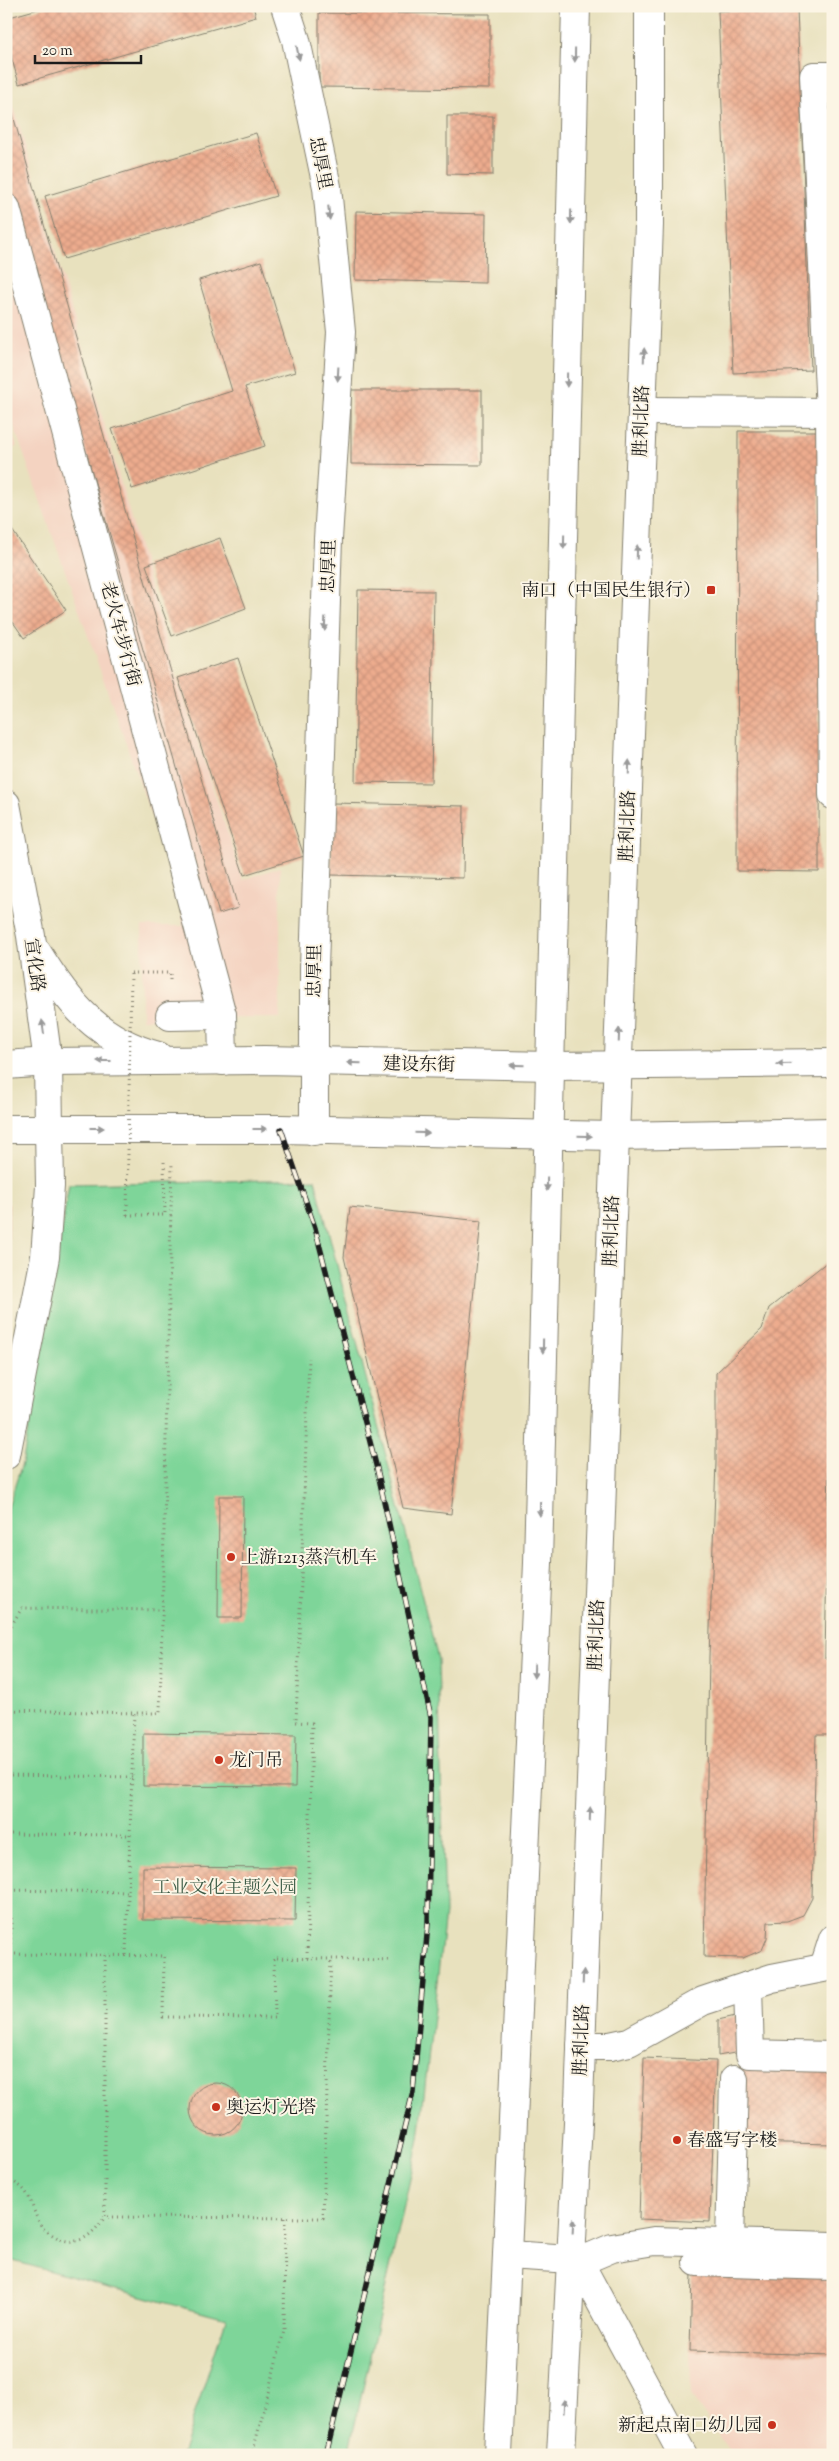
<svg xmlns="http://www.w3.org/2000/svg" width="839" height="2461" font-family="'Sorts Mill Goudy','Noto Serif SC',serif">
  <style>
    .built { fill: #f4d3c1 }
    .park { fill: #7ed599; stroke: #4d785a }
    .building { fill: url(#building-cross-hatch) }
    .lines { fill: none; stroke-linecap: round; stroke-linejoin: round }
    .minor-casing { stroke: #827e6d; stroke-width: 30 }
    .major-casing { stroke: #827e6d; stroke-width: 30 }
    .highway-casing { stroke: #827e6d; stroke-width: 30 }
    .path { stroke: #827e6d; stroke-width: 3; stroke-dasharray: 1 4; stroke-linecap: butt }
    .minor { stroke: #fff; stroke-width: 28 }
    .major { stroke: #fff; stroke-width: 28 }
    .highway { stroke: #fff; stroke-width: 28 }
    .rail-casing { stroke: #1c1c1c; stroke-width: 5.5 }
    .rail { stroke: #fcf5e5; stroke-width: 4; stroke-dasharray: 11; stroke-linecap: butt }
    .path-bridge { stroke: #827e6d; stroke-width: 3; stroke-dasharray: 1 4; stroke-linecap: butt }
    .oneway { fill: #999 }
    .poi-dot { fill: #c8321e; stroke: #fcf5e5; stroke-width: 2 }
    .labels { text-anchor: middle; stroke-width: 4; stroke-linejoin: round; paint-order: stroke }
    .street-label { font-size: 18px; fill: #1c1c1c; stroke: #fcf5e5 }
    .poi-label { font-size: 18px; fill: #1c1c1c; stroke: #fcf5e5; text-anchor: start }
    .park-label { font-size: 18px; fill: #3e5d48; stroke: #fcf5e5 }
  </style>
  <defs>
    <pattern id="building-cross-hatch" width="8" height="8" patternUnits="userSpaceOnUse" patternTransform="scale(1.25)"><rect width="8" height="8" fill="#edac8e"/><path d="M0 0l8 8M0 8l8-8" fill="none" stroke="#cb937a"/></pattern>
  </defs>
  <rect width="100%" height="100%" fill="#fcf5e5"/>
  <filter id="ink" filterUnits="userSpaceOnUse"><feTurbulence type="fractalNoise" baseFrequency=".02" numOctaves="2"/><feDisplacementMap in="SourceGraphic" scale="10" xChannelSelector="R" yChannelSelector="G"/><feConvolveMatrix kernelMatrix="1 2 1 2 8 2 1 2 1" color-interpolation-filters="sRGB"/></filter>
  <filter id="wash" filterUnits="userSpaceOnUse"><feTurbulence type="fractalNoise" baseFrequency=".0096" numOctaves="4" result="noise"/><feDisplacementMap in="SourceGraphic" scale="20" xChannelSelector="R" yChannelSelector="G"/><feGaussianBlur stdDeviation="1.12" result="paint"/><feColorMatrix in="noise" values="0 0 0 0 0 0 0 0 0 0 0 0 0 0 0 0 0 1.4 0 .05"/><feComposite in="paint" operator="in"/></filter>
  <g filter="url(#wash)">
    <rect width="100%" height="100%" fill="#e8e1be"/>
    <g class="built">
      <path d="M6,79L175,673L243,880L280,867V1018L142,1019V926H183L181,899L6,404Z"/>
      <path d="M6,417L17,446L6,453Z"/>
      <path d="M690,2351L833,2355V2455H733L691,2395Z"/>
    </g>
    <path class="park" d="M315,1179L438,1659L445,1913L419,2139L348,2455H181L226,2319L6,2259V1514L23,1460L69,1184Z"/>
    <g id="blocks">
      <g class="building">
        <path d="M49,6H253L256,17L19,84L6,38V18Z"/>
        <path d="M797,8L811,370L733,373L718,11Z"/>
        <path d="M319,13L490,14V89L319,87Z"/>
        <path d="M7,94L238,908L219,914L6,173Z"/>
        <path d="M827,97H833V172H826Z"/>
        <path d="M447,116H493V175L447,174Z"/>
        <path d="M256,133L276,196L64,259L45,196Z"/>
        <path d="M356,211L486,214L485,283L355,280Z"/>
        <path d="M261,261L295,372L245,387L265,446L132,489L112,429L232,391L199,280Z"/>
        <path d="M351,390H482V465L351,464Z"/>
        <path d="M738,431H820L819,872L737,871Z"/>
        <path d="M6,521L66,610L24,638L6,612Z"/>
        <path d="M220,538L246,608L172,636L146,565Z"/>
        <path d="M358,590L434,591L431,783L355,782Z"/>
        <path d="M238,658L304,856L244,875L178,678Z"/>
        <path d="M332,803L464,806L463,878L331,875Z"/>
        <path d="M6,1204H9L8,1270L6,1272Z"/>
        <path d="M350,1207L481,1221L451,1514L403,1508L344,1257Z"/>
        <path d="M833,1260V1463H829L825,1658H833V1735H816L812,1898L803,1915L787,1921L768,1922L767,1938L762,1950L743,1958L704,1957L709,1656L716,1462V1373L762,1329L769,1308L827,1262Z"/>
        <path d="M219,1496H243L242,1618H218Z"/>
        <path d="M143,1733L296,1735L295,1787L143,1786Z"/>
        <path d="M143,1867L296,1868L295,1921L143,1920Z"/>
        <path d="M740,2015V2052L718,2056V2020Z"/>
        <path d="M644,2058L716,2061L710,2222L639,2219Z"/>
        <path d="M740,2065L833,2066V2144L738,2142Z"/>
        <circle cx="216" cy="2109" r="26"/>
        <path d="M692,2272L833,2276V2355L690,2351Z"/>
      </g>
    </g>
  </g>
  <g filter="url(#ink)">
    <use href="#blocks" fill-opacity="0" stroke="#827e6d" stroke-width="1"/>
    <g class="lines">
      <defs>
        <g id="minor">
          <path d="M285,6L296,40L327,187L341,332L328,539L314,968V1131"/>
          <path d="M833,76H814L830,412L833,795"/>
          <path d="M6,208L222,1015L223,1061"/>
          <path d="M642,411L833,412"/>
          <path d="M170,1016L222,1015"/>
          <path d="M6,1455L45,1257L50,1186L49,1128"/>
          <path d="M824,1967L833,1939"/>
          <path d="M748,1986L750,2054L833,2056"/>
          <path d="M581,2046H610L629,2042L703,2001L772,1978L833,1966"/>
          <path d="M730,2243L734,2079"/>
          <path d="M508,2255L571,2259L579,2262L683,2455"/>
          <path d="M579,2262L612,2248L654,2241L833,2246"/>
          <path d="M697,2262L833,2266"/>
        </g>
        <g id="major">
          <path d="M6,804L31,936L48,1062L49,1128"/>
          <path d="M37,952C69,1004 97,1039 158,1056"/>
          <path d="M6,1065L48,1062L264,1060L551,1066L833,1063"/>
          <path d="M6,1129H281L615,1136L833,1132"/>
        </g>
        <g id="highway">
          <path d="M498,2455L538,1563L576,6"/>
          <path d="M561,2455L579,2103L649,225V6"/>
        </g>
      </defs>
      <use href="#minor" class="minor-casing"/>
      <use href="#major" class="major-casing"/>
      <use href="#highway" class="highway-casing"/>
      <g class="path">
        <path d="M131,973H170V983"/>
        <path d="M127,1215H165L164,1161"/>
        <path d="M6,1634L22,1608L162,1610"/>
        <path d="M6,1710L134,1713"/>
        <path d="M6,1775L132,1777"/>
        <path d="M6,1834L130,1835"/>
        <path d="M6,1890L129,1892"/>
        <path d="M6,1918H11L10,1986H6"/>
        <path d="M10,1954L164,1956L163,2017L275,2018L274,1958L391,1960"/>
        <path d="M105,1955V2217L323,2218L331,1959"/>
        <path d="M126,1955L134,1713H160L172,1162"/>
        <path d="M307,1958L312,1723L296,1722L309,1358"/>
        <path d="M6,2179C35,2189 28,2206 42,2227C45,2231 53,2235 58,2238C79,2248 93,2234 105,2217"/>
        <path d="M252,2455L284,2331L285,2218"/>
      </g>
      <use href="#minor" class="minor"/>
      <use href="#major" class="major"/>
      <use href="#highway" class="highway"/>
      <defs>
        <path id="rail" d="M281,1129L315,1228L377,1469L431,1717L428,1924L413,2092L326,2455"/>
      </defs>
      <use href="#rail" class="rail-casing"/>
      <use href="#rail" class="rail"/>
      <path class="path-bridge" d="M127,1215L131,973"/>
    </g>
    <defs><path id="oneway-solid" d="M-6-.8H1V-3.2L6.5 0L1 3.2V.8H-6Z" transform="scale(1.25)"/></defs>
    <g class="oneway">
      <use href="#oneway-solid" transform="translate(298 53) rotate(78)"/>
      <use href="#oneway-solid" transform="translate(575 55) rotate(91)"/>
      <use href="#oneway-solid" transform="translate(329 213) rotate(84)"/>
      <use href="#oneway-solid" transform="translate(571 217) rotate(91)"/>
      <use href="#oneway-solid" transform="translate(644 355) rotate(-88)"/>
      <use href="#oneway-solid" transform="translate(338 374) rotate(93)"/>
      <use href="#oneway-solid" transform="translate(567 380) rotate(91)"/>
      <use href="#oneway-solid" transform="translate(564 542) rotate(91)"/>
      <use href="#oneway-solid" transform="translate(637 552) rotate(-88)"/>
      <use href="#oneway-solid" transform="translate(325 624) rotate(92)"/>
      <use href="#oneway-solid" transform="translate(629 767) rotate(-88)"/>
      <use href="#oneway-solid" transform="translate(43 1027) rotate(-98)"/>
      <use href="#oneway-solid" transform="translate(619 1035) rotate(-88)"/>
      <use href="#oneway-solid" transform="translate(104 1061) rotate(180)"/>
      <use href="#oneway-solid" transform="translate(354 1063) rotate(-179)"/>
      <use href="#oneway-solid" transform="translate(784 1064) rotate(179)"/>
      <use href="#oneway-solid" transform="translate(517 1065) rotate(-179)"/>
      <use href="#oneway-solid" transform="translate(97 1128)"/>
      <use href="#oneway-solid" transform="translate(260 1129)"/>
      <use href="#oneway-solid" transform="translate(422 1133) rotate(1)"/>
      <use href="#oneway-solid" transform="translate(585 1136) rotate(1)"/>
      <use href="#oneway-solid" transform="translate(547 1184) rotate(91)"/>
      <use href="#oneway-solid" transform="translate(543 1346) rotate(91)"/>
      <use href="#oneway-solid" transform="translate(540 1509) rotate(91)"/>
      <use href="#oneway-solid" transform="translate(534 1671) rotate(92)"/>
      <use href="#oneway-solid" transform="translate(590 1814) rotate(-88)"/>
      <use href="#oneway-solid" transform="translate(583 1977) rotate(-88)"/>
      <use href="#oneway-solid" transform="translate(573 2226) rotate(-87)"/>
      <use href="#oneway-solid" transform="translate(564 2406) rotate(-87)"/>
    </g>
  </g>
  <g class="poi-dot">
    <rect x="706" y="585" width="10" height="10" rx="2.5"/>
    <circle cx="231" cy="1557" r="5"/>
    <circle cx="219" cy="1760" r="5"/>
    <circle cx="216" cy="2107" r="5"/>
    <circle cx="677" cy="2140" r="5"/>
    <circle cx="772" cy="2425" r="5"/>
  </g>
  <g class="labels">
    <g class="street-label">
      <text transform="translate(321 163) rotate(79)" y="6">忠厚里</text>
      <text transform="translate(641 421) rotate(-88)" y="6">胜利北路</text>
      <text transform="translate(328 566) rotate(-88)" y="6">忠厚里</text>
      <text transform="translate(121 634) rotate(75)" y="6">老火车步行街</text>
      <text transform="translate(627 826) rotate(-88)" y="6">胜利北路</text>
      <text transform="translate(35 965) rotate(82)" y="6">宣化路</text>
      <text transform="translate(314 971) rotate(-89)" y="6">忠厚里</text>
      <text transform="translate(419 1064) rotate(1)" y="6">建设东街</text>
      <text transform="translate(611 1231) rotate(-88)" y="6">胜利北路</text>
      <text transform="translate(596 1635) rotate(-88)" y="6">胜利北路</text>
      <text transform="translate(581 2040) rotate(-88)" y="6">胜利北路</text>
    </g>
    <g class="poi-label">
      <text x="701" y="596" text-anchor="end">南口（中国民生银行）</text>
      <text x="241" y="1563">上游1213蒸汽机车</text>
      <text x="229" y="1766">龙门吊</text>
      <text x="226" y="2113">奥运灯光塔</text>
      <text x="687" y="2146">春盛写字楼</text>
      <text x="762" y="2431" text-anchor="end">新起点南口幼儿园</text>
    </g>
    <g class="park-label">
      <text x="225" y="1893">工业文化主题公园</text>
    </g>
  </g>
  <rect width="839" height="2461" fill="none" stroke="#fcf5e5" stroke-width="25"/>
  <path d="M35 55v8h106v-8" fill="none" stroke="#1c1c1c" stroke-width="2.5"/>
  <text x="42" y="55" font-size="15" fill="#1c1c1c" stroke="#fcf5e5" stroke-width="4" paint-order="stroke">20 m</text>
</svg>
